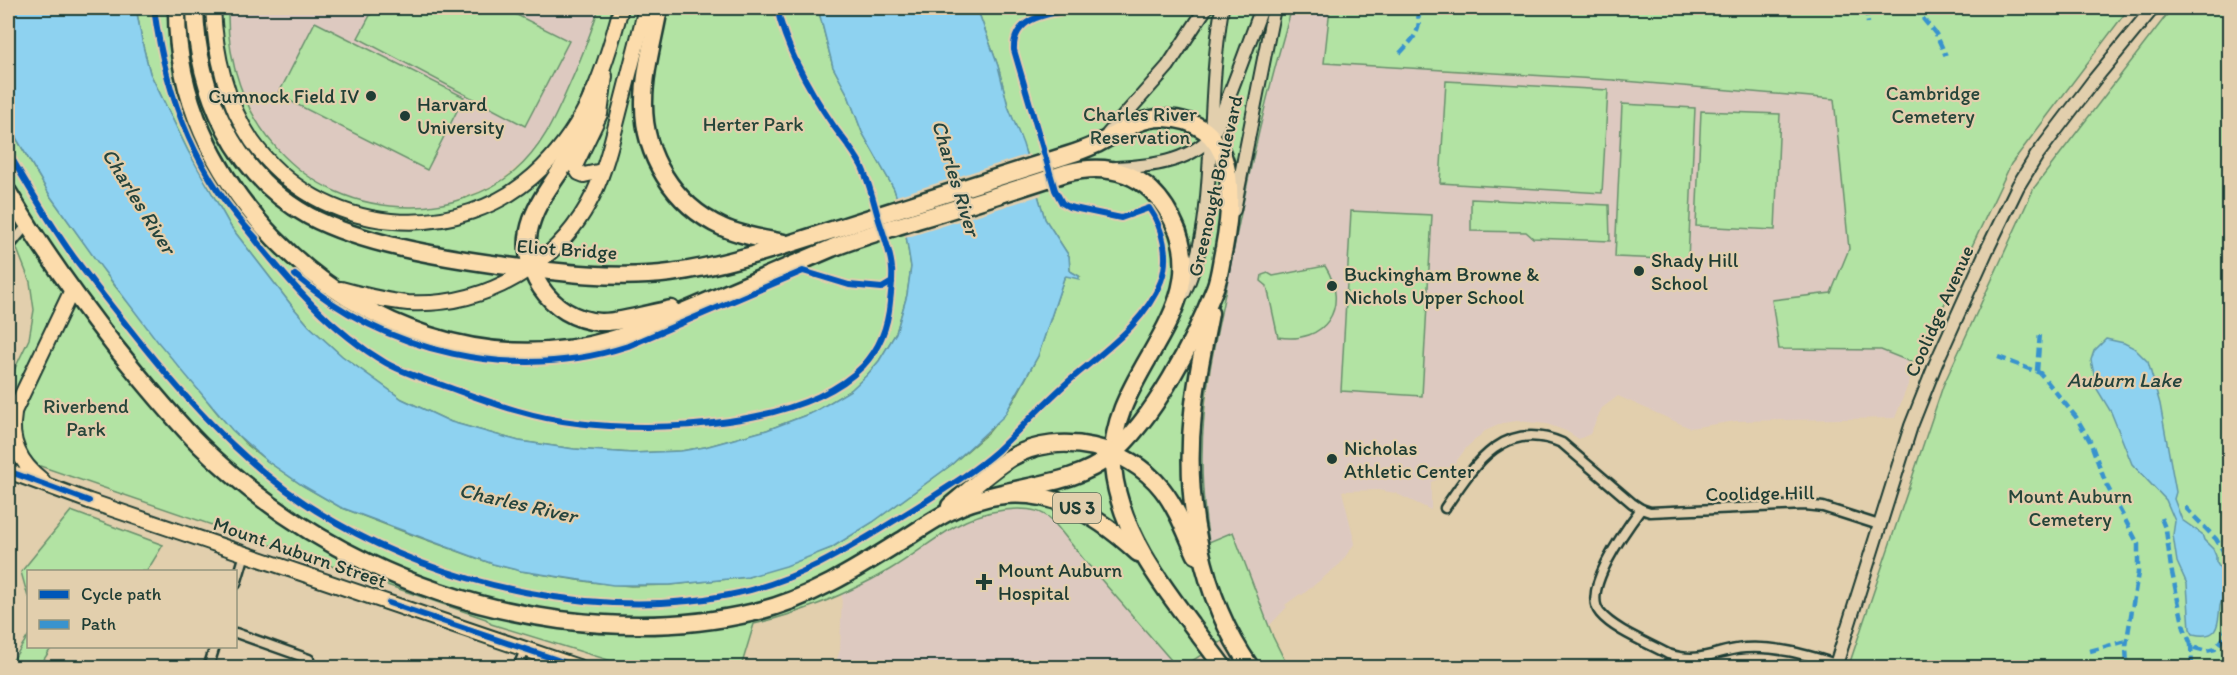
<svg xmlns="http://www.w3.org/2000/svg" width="2237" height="675" font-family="Itim,sans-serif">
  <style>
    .built { fill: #ddc9c0 }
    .green { fill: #b2e3a3; stroke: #68906c; stroke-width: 1.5 }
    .water { fill: #8ed2f0; stroke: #6296a5; stroke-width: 1.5 }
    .pier { fill: #e2cfad }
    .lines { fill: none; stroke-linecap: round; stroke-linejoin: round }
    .street-casing { stroke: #1f3d34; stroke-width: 13 }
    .secondary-casing { stroke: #1f3d34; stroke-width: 16 }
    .primary-casing { stroke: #1f3d34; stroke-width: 18 }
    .highway-casing { stroke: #1f3d34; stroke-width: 21 }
    .street { stroke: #e2cfad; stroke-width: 8 }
    .secondary { stroke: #e2cfad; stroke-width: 12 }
    .primary { stroke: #fcdcac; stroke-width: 14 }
    .highway { stroke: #fcdcac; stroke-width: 16 }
    .quiet { stroke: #3993ce; stroke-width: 4.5; stroke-dasharray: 9 4.5; stroke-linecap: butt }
    .cycleway-casing { stroke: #e2cfad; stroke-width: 10 }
    .cycleway { stroke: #0057b8; stroke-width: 6 }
    .poi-dot { fill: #1f3d34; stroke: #e2cfad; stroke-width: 2 }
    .labels { text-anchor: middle; stroke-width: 4.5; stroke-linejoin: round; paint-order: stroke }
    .shield { fill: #e2cfad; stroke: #5a6958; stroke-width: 1.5 }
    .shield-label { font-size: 18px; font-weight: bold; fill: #1f3d34 }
    .park-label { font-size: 20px; fill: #26453a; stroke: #e2cfad }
    .poi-label { font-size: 20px; fill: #1f3d34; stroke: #e2cfad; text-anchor: start }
    .street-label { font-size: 20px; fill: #1f3d34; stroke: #e2cfad }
    .water-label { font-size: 21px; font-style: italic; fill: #25443d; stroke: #e2cfad }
  </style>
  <rect width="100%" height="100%" fill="#e2cfad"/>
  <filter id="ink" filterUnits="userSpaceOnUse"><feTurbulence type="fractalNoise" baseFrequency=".0167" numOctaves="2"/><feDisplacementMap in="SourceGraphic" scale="12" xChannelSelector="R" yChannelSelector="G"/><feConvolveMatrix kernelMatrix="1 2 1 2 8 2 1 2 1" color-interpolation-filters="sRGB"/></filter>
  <g filter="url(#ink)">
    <g class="built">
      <path d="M228,8H599L588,42L552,125L528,158L499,182L480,191L442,205L423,207L376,205L337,193L314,181L283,156L261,128L241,88L234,66L228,31Z"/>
      <path d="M1292,8H1330L1327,31L1441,71L1613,80L1834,99L1849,249L1831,293L1772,300L1779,349L1881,350L1916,364L1895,418L1736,421L1690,428L1618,396L1602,408L1590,434L1579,439L1566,431L1547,424L1517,421L1503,423L1485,431L1467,447L1449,471L1441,478L1431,482V510L1395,493L1378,490L1342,491L1355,543L1340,564L1302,595L1300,594L1285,605L1287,607L1269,626L1233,533L1209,543L1202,486V440L1211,368L1244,194L1270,80Z"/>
      <path d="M1024,509L1043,513L1052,520L1085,561L1177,667L834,668L840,650L842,593L889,570L953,527L978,515L998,510Z"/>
    </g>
    <g class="green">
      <path d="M136,8H228C225,116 300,208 412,207C447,207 487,194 514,172C541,149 554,120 568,88C580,62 590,35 599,8H818L833,67L848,95L862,132L894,189L903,217L911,267L907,295L896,333L879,361L867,375L851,390L814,412L767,430L705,447L681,451L632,453L574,449L519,441L451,422L402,399L342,356L309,326L292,306L231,227L188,151L150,73L143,46Z"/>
      <path d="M374,8H503L569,41L525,126L358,38Z"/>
      <path d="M977,8H1292C1266,93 1247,180 1230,268C1221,317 1208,366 1204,416C1200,458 1202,500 1209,542L1233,532L1273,637L1288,667H1259L1236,632L1183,667H1177L1085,561L1052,520C1042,511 1032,509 1018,509C961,510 935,543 889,570C847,594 801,613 754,624L741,667H631L491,624L486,619L8,455V383L29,339L34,310L30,282L8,226V124L51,197L115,286L218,414L246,444L267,461L302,485L340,507L402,531L493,564L521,571L590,582L631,586L670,585L748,577L831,548L873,522L951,465L989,432L1013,402L1038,356L1064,278L1066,276H1079L1070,271L1069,256L1045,219L1026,154L1008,106L998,66Z"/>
      <path d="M1330,8H2129L2011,164L1916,364L1881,350L1779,349L1772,300L1831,293L1849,249L1834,99L1613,80L1324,63Z"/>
      <path d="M2172,8H2229V667L1848,668L1943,386L2034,188Z"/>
      <path d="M315,22L464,97L427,170L278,95Z"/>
      <path d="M1446,81L1608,90L1602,193L1440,183Z"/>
      <path d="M1622,104L1695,108L1688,260L1615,257Z"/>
      <path d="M1701,111L1780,114L1775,230L1696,226Z"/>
      <path d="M1471,199L1609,205L1610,241L1533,238L1526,232L1471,231Z"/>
      <path d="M1351,211L1432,215L1422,396L1341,391Z"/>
      <path d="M1325,266C1351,307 1325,345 1278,337L1267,286L1261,281L1262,275L1268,273L1273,276Z"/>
      <path d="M71,511L163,545L147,571L28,572V597L21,572Z"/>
      <path d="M28,636V646L52,647L39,667H8V661L13,660Z"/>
    </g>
    <g class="water">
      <path d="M8,8H136L143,46L150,73L188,151L231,227L292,306L309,326L342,356L402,399L451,422L519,441L574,449L632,453L681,451L705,447L767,430L814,412L851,390L867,375L879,361L896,333L907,295L911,267L903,217L894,189L862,132L848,95L833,67L818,8H977L998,66L1008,106L1023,144L1045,219L1069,256L1070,271L1079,276V279L1066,276L1064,278L1038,356L1004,416L951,465L873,522L831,548L786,566L748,577L670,585H613L521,571L493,564L340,507L302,485L267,461L232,430L158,342L101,267L51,197L8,124Z"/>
      <path d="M2106,339L2124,343L2134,348L2148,362L2160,404L2176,492L2174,499L2182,520L2202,534L2204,540L2213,549L2216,556V562L2224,574C2221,585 2226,584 2225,592C2224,597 2221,601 2220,606C2218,625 2219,640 2193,634L2190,629L2187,584L2177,562L2173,535L2175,521L2166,500L2132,464L2111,412L2097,389L2091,360L2094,351Z"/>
    </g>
    <path class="pier" d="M1029,154L1042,195L905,238L893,197Z"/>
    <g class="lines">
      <defs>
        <g id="street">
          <path d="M8,248L28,224"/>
          <path d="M1445,508C1474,465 1503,418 1562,443L1632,503L1641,509L1650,512L1805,505L1823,507L1879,525"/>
          <path d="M1641,509C1626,529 1581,591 1600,613C1614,630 1648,643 1668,654C1701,665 1715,650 1745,648C1778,646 1806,655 1836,664"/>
          <path d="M236,584L245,554"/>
          <path d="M236,633L309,659"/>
          <path d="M208,668L215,646"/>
          <path d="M518,668L525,649"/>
        </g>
        <g id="secondary">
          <path d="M1108,134L1168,66L1206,8"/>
          <path d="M1116,168C1149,166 1187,163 1211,137C1218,128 1222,114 1226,103C1239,71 1250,39 1262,8"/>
          <path d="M1234,210L1274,8"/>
          <path d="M1184,293C1207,243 1208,190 1211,136C1213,93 1215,50 1222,8"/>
          <path d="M1835,668L1911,426L1936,363L1986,252L2018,186L2037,155L2094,80L2153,8"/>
        </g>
        <g id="primary">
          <path d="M213,8C215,53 226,103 252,141C319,236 459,250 542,168C588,122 605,68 621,8"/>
          <path d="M602,171L584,175L579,173L575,166L600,114L605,76"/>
          <path d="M341,289C363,295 385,301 408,303C485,307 559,265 593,195C605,170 612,141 619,113C628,78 637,43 646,8"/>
          <path d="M14,414C9,442 20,463 42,480"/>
          <path d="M8,424L72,290"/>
          <path d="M8,471L89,501L581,668"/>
        </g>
        <g id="highway">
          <path d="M177,8C176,96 213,174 274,238C361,327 487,375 610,340C635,333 659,322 683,312C733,291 782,269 832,248C860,237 889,229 917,220C967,205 1017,189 1066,173C1097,165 1127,168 1151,190C1164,202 1172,217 1178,232C1208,319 1106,376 1113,467C1120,543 1180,607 1224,668"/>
          <path d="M195,8C197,91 234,175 309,216C362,244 441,257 499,265C555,272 614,280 670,273C730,265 788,244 845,226C919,202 993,179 1068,155C1078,152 1088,148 1097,144C1119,133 1139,117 1164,118C1238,120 1234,195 1224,248C1221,261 1220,276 1215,288C1194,341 1154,419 1110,456C1075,485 1020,485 977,500"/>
          <path d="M659,8C654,38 644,71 644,102C643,155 674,205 722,227C742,236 764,239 784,243"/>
          <path d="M593,94C585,117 579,141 566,162C554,181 539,199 532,220C515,267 550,319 600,322C620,323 650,313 671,309"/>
          <path d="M8,192C40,247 77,298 116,348C143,381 170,415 200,445C298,541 424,602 560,620C624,628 692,627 755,612C809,599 855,570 901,541C925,526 951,507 979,500C1042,482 1093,511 1138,553"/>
          <path d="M1210,313C1204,346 1196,379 1193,413C1184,499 1200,596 1251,668"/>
          <path d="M950,506C970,490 990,470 1012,457C1061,430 1128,446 1162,489C1177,508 1186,533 1196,555"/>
        </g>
      </defs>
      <use href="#street" class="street-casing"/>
      <use href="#secondary" class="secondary-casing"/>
      <use href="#primary" class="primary-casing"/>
      <use href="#highway" class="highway-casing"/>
      <use href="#street" class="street"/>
      <use href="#secondary" class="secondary"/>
      <use href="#primary" class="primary"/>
      <use href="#highway" class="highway"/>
      <g class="quiet">
        <path d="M1866,8L1868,23"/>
        <path d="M1914,8L1936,34L1946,56"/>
        <path d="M1419,14L1439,8"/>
        <path d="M1400,53C1414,38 1424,29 1416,8"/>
        <path d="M1998,357L2040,373L2076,417L2090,441L2106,484L2138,544V573L2126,646L2127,668"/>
        <path d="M2037,371L2040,333"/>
        <path d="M2185,507L2216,539L2230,562"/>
        <path d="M2161,518L2166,530L2171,568L2184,628L2191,644L2195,648L2207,651L2215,649L2223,639L2230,619"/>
        <path d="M2191,644L2192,668"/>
        <path d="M2090,651L2126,641"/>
      </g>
      <defs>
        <g id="cycleway">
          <path d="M154,8C165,93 195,175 256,238"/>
          <path d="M8,152C29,187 49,223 73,256C96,287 120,317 144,347C199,415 259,479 335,522C448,587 600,620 729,595C799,582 855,545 915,508C943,490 972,473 997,451C1021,428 1044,403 1069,381C1102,352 1145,324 1161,281C1170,257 1163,228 1149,208L1121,218L1069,207L1062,203L1055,190L1014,50C1012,14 1056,13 1081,8"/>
          <path d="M249,232C288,281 331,331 386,363C404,373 423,379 442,385C487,401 529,418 577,423C657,433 804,427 863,366C880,348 888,325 890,302C891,292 893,279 892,269C891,252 883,234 878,217C873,200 869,181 861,165C853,150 842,138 833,125C809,90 786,48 777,8"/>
          <path d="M295,275C385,353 514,383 628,346L803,271L849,285L882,288L892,282"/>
          <path d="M8,471L89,501"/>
          <path d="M389,603L581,668"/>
        </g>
      </defs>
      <use href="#cycleway" class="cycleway-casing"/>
      <use href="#cycleway" class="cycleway"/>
    </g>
  </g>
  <g class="poi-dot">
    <circle cx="371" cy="96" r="6"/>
    <circle cx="405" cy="116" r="6"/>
    <circle cx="1639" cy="271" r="6"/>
    <circle cx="1332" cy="286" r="6"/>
    <circle cx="1332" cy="459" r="6"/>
    <path d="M981 573h6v6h6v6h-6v6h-6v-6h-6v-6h6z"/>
  </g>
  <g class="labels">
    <rect class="shield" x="1053" y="493" width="48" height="30" rx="4.5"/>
    <g class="shield-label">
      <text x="1077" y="514">US 3</text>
    </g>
    <g class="park-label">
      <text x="1933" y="100">Cambridge<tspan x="1933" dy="23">Cemetery</tspan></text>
      <text x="1140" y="121">Charles River<tspan x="1140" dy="23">Reservation</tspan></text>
      <text x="753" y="131">Herter Park</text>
      <text x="86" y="413">Riverbend<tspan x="86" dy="23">Park</tspan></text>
      <text x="2070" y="503">Mount Auburn<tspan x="2070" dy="23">Cemetery</tspan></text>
    </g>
    <g class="poi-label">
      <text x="359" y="103" text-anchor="end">Cumnock Field IV</text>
      <text x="417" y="111">Harvard<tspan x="417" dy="23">University</tspan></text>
      <text x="1651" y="267">Shady Hill<tspan x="1651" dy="23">School</tspan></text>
      <text x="1344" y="281">Buckingham Browne &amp;<tspan x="1344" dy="23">Nichols Upper School</tspan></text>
      <text x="1344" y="455">Nicholas<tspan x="1344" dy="23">Athletic Center</tspan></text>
      <text x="998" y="577">Mount Auburn<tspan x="998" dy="23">Hospital</tspan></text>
    </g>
    <g class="street-label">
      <text transform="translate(1215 186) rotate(-77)" y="7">Greenough Boulevard</text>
      <text transform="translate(567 249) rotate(4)" y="7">Eliot Bridge</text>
      <text transform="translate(1939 311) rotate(-66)" y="7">Coolidge Avenue</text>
      <text transform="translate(1760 493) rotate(-1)" y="7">Coolidge Hill</text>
      <text transform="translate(300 552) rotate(19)" y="7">Mount Auburn Street</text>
    </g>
    <g class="water-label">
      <text transform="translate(956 178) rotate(73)" y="7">Charles River</text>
      <text transform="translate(139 201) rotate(58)" y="7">Charles River</text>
      <text x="2124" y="387">Auburn Lake</text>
      <text transform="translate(518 503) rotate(13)" y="7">Charles River</text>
    </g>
  </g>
  <rect width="2237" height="675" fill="none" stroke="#e2cfad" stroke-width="30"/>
  <rect x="15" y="15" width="2207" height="645" fill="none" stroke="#1f3d34" stroke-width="2" filter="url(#ink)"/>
  <rect x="27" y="570" width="210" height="78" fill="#e2cfad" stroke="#94957d" stroke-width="1.5"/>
  <rect x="39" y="590" width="30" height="9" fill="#0057b8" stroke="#94957d" stroke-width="1.5"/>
  <text x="81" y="600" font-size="18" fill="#1f3d34">Cycle path</text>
  <rect x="39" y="620" width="30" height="9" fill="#3993ce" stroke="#94957d" stroke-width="1.5"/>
  <text x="81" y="630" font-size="18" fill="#1f3d34">Path</text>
</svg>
